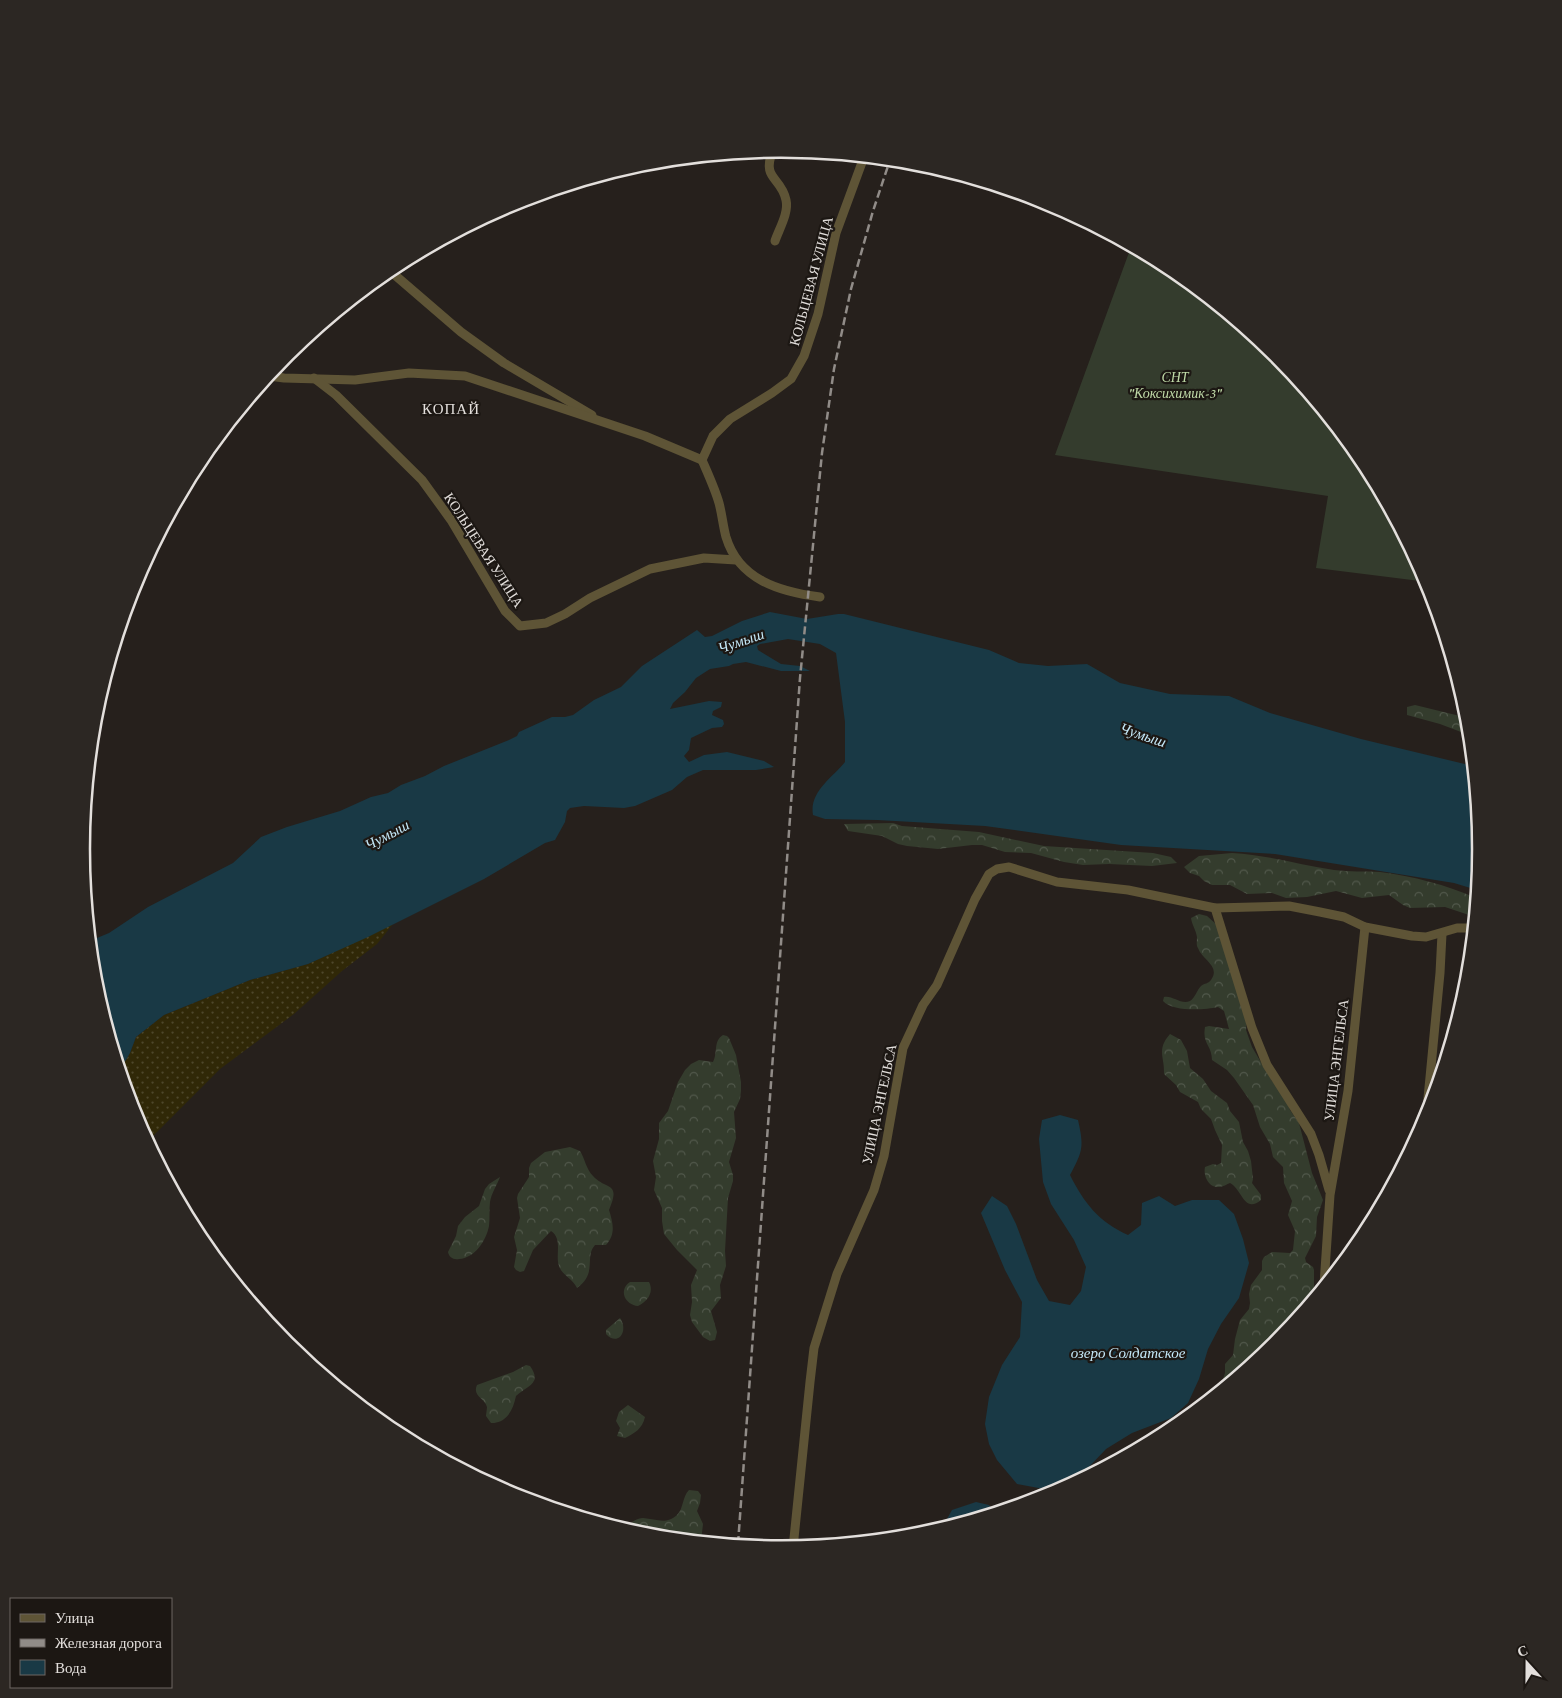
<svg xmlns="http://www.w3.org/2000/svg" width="1562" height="1698" font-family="'Crimson Pro',serif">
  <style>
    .forest { fill: url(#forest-crowns) }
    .sand { fill: url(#sand-dots) }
    .garden { fill: #343c2d }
    .water { fill: #193945 }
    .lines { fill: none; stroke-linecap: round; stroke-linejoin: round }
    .street { stroke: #5e5436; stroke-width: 9 }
    .rail { stroke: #918c88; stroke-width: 2.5; stroke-dasharray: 8 4; stroke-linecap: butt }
    .labels { text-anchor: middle; stroke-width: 4.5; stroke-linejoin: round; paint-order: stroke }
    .street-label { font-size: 14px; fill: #e3dfdc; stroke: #1c1713 }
    .park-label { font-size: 14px; font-style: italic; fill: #c0daa8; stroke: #1c1713 }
    .neighbourhood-label { font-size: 15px; letter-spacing: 1px; fill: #e3dfdc; stroke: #1c1713 }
    .water-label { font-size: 15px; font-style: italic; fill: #c4e8f8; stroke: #1c1713 }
    .rim { fill: none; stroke: #e3dfdc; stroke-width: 2.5 }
  </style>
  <defs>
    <pattern id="forest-crowns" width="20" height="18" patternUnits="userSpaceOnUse" patternTransform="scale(1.25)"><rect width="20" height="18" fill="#343c2d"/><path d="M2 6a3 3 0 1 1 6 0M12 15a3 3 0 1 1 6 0" fill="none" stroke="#51584b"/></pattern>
    <pattern id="sand-dots" width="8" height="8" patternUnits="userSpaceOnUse" patternTransform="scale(1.25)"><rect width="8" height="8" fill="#302807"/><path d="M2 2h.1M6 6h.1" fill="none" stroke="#4e472b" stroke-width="1.8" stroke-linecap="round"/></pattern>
  </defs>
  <rect width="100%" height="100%" fill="#26201c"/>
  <g class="forest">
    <path d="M1415,705L1468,718L1469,735L1440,724L1407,715V707Z"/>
    <path d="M893,823L902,826L979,832L1044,846L1153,853L1171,857L1177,863L1152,866L1109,864L1083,865L1064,862L1031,853L1005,852L982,845H972L938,849L907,846L898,844L882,836L848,831L844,824Z"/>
    <path d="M1232,853C1268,855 1300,865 1334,870C1349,872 1365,871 1380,872C1413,876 1446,885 1476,898L1474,916L1469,915L1445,907L1410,908L1403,905L1389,895L1362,898L1336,891L1307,897L1286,898L1272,893L1247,894L1230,885H1212L1204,881L1199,876L1190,873L1184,867L1199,856Z"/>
    <path d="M1199,914L1207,916L1217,925L1247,1017L1246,1030L1252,1047L1272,1081L1286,1098L1290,1110L1299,1123L1312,1173L1323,1200L1317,1217L1316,1236L1305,1258L1306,1262L1313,1267L1314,1270V1297L1276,1344L1225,1386L1222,1382L1225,1373V1364L1233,1355L1235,1339L1240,1320L1249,1309L1250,1303L1249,1294L1251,1285L1262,1270V1261L1264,1257L1272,1252L1290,1253L1293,1250L1295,1231L1288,1215L1292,1201L1284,1183L1283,1167L1273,1157L1270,1144L1260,1127L1253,1105L1234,1078L1227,1070L1212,1060C1212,1045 1202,1044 1205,1027L1209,1026L1229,1029L1224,1011L1218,1007C1204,1010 1173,1012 1163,1001L1164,997C1172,995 1181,1005 1190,1001C1195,998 1197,990 1201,986C1205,983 1208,984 1211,980C1221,966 1202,960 1198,948C1196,945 1197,941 1197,937C1196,930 1192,925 1191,918Z"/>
    <path d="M1170,1034L1181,1040L1187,1051L1190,1068L1203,1079L1211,1091L1227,1103L1230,1111L1239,1122L1243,1142L1248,1151L1251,1161L1253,1179L1252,1183L1261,1195V1200C1244,1214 1242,1189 1230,1183C1227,1184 1223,1187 1219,1187C1209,1188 1203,1176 1205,1167L1213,1164L1217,1165L1221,1163L1222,1145L1215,1130L1211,1119L1201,1109L1198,1102L1180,1092L1176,1085L1164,1074C1165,1057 1156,1050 1170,1034Z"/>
    <path d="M723,1035L727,1036L729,1038L736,1055L741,1082V1091L740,1099L734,1112L736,1138L729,1162L733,1175V1181L728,1198L725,1251L726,1266L720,1285L721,1298L711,1311L717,1332L715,1340L710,1341L703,1337L692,1322L690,1315L692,1302L691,1285L697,1270L677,1250L664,1234L662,1221V1208L654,1190L656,1177L653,1161L659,1139V1123L668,1111L678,1082L685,1070L691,1064L699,1060L713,1062C718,1053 713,1041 723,1035Z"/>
    <path d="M570,1147L580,1151C585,1159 586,1169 593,1176C607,1191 621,1181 609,1210C613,1223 616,1234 606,1245H595C584,1257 598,1273 577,1288C572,1278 562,1275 559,1266C555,1255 563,1239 551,1231L533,1250L524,1271L520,1272L516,1270L514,1267L517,1250L514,1237L520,1218L517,1198L518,1194L529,1177V1168L531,1163L545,1152Z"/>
    <path d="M500,1177C497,1185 491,1194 490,1202C489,1210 490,1218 489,1226C486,1241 475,1258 459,1259C453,1260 449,1257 448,1252L456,1236L458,1226L465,1217L479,1206L485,1189L489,1184Z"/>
    <path d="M630,1282H649C654,1292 648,1301 638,1306C625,1305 618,1290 630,1282Z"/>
    <path d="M620,1318C629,1331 618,1347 606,1334V1330Z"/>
    <path d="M526,1365L530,1366C543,1384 526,1386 516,1396C513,1410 507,1423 491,1423L486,1416C486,1415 487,1409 487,1407C485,1398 472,1396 477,1385L513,1372Z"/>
    <path d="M628,1405L645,1417C642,1429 635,1433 625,1438L617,1436L620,1428L616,1421L619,1412Z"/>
    <path d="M689,1490L698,1491L701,1495L700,1503L697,1511L703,1524L701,1541L644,1535L622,1529C628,1525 636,1518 643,1518C656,1519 666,1525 677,1515C684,1508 682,1497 689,1490Z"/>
  </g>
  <path class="sand" d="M393,924L377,944L342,971L294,1014L220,1069L148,1141L134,1117L120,1070L130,1053L136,1037L164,1015L250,980L308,964Z"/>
  <path class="garden" d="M1131,247L1170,267L1276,354L1363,460L1428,582L1316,568L1328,496L1055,455Z"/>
  <g class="water">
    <path d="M770,612L807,619L838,614H844L989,650L1019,663L1048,666L1087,664L1120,683L1170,694L1229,696L1270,713L1361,739L1473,766L1481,849L1477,890L1454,883L1275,854L1121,845L985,826L877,820L825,819L813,815C809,792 832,778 845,762V722L836,653L820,644L788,639L760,644L757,646L758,650L781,664L800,666L810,671H781L746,662L733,664L729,666L710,669L696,678L685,692L673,703L670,709L709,701L722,702L721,707L713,711L712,715L723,720L724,724L722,727L712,728L691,738L689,750L684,756L689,762L704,755L727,752L764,761L774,767L756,770H703L687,777L672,790L635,806L624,808L584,806L570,808L567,811L565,822L555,840L545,843L484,879L368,937L308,964L250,980L164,1015L136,1037L130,1053L120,1070L95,985L91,946L97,938L109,933L148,907L233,863L261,837L287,827L340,811L371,797L388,793L401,785L425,776L444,766L509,740L517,736L519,732L552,717H565L573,715L594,700L621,687L642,666L697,630L705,637L712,636L742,621Z"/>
    <path d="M1060,1115L1078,1120C1084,1147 1083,1151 1070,1175C1084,1203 1099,1222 1128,1235L1141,1225L1142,1203L1159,1196L1175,1206L1192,1200H1219L1234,1214L1243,1239L1249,1263L1239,1298L1221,1324L1208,1349L1199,1379L1188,1403L1171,1418L1132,1433L1106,1449L1088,1468L1063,1481L1044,1489L1017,1484L997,1460L989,1444L985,1424L989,1397L1002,1365L1020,1337L1022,1302L1005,1270L981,1213L992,1196L1007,1206L1016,1224L1037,1280L1049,1301L1070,1305L1081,1291L1086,1267L1074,1240L1051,1204L1043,1182L1039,1139L1042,1120Z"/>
    <path d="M976,1502L989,1505L994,1512L942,1528L952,1510Z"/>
  </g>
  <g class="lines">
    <g class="street">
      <path d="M773,150C761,180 781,176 786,200C789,213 779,229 775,241"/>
      <path d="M389,270L461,332L504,363L592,415"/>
      <path d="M269,376L284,378L355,380L409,373L465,376L645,436L702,460"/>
      <path d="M314,378L336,395L422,480L451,520L505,611L520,626L546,623L565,614L590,598L650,569L704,558L736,560"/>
      <path d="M820,597C780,592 739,580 726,537C723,526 722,514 719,503C715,489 708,474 702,460L713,436L730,419L772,393L791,379L804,356L818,314L836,233L864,157"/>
      <path d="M1215,908L1252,1028L1267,1065L1311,1134L1319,1155L1329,1190"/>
      <path d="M1426,1119L1440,973L1442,934"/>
      <path d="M1324,1285L1330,1195L1348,1091L1365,927"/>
      <path d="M793,1548L810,1382L814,1348L837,1274L874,1190L884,1156L903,1048L923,1005L937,985L975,899L989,874L997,869L1009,867L1057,882L1128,890L1215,908L1289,906L1320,912L1344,917L1365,927L1412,936L1426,937L1457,928H1473"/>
    </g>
    <path class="rail" d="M738,1544L800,678L822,453L834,369L851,289L873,211L890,160"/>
  </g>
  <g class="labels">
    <g class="street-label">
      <text transform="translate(811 281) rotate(-75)" y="5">КОЛЬЦЕВАЯ УЛИЦА</text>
      <text transform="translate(484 550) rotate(57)" y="5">КОЛЬЦЕВАЯ УЛИЦА</text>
      <text transform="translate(1336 1060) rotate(-83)" y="5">УЛИЦА ЭНГЕЛЬСА</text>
      <text transform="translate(879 1104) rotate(-78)" y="5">УЛИЦА ЭНГЕЛЬСА</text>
    </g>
    <g class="park-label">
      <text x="1175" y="382">СНТ<tspan x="1175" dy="16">"Коксихимик-3"</tspan></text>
    </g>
    <g class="neighbourhood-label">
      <text x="451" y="414">КОПАЙ</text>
    </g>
    <g class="water-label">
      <text transform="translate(741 641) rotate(-19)" y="5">Чумыш</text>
      <text transform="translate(1143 735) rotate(19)" y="5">Чумыш</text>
      <text transform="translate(387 835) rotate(-28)" y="5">Чумыш</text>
      <text x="1128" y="1358">озеро Солдатское</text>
    </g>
  </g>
  <path d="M0 0H1562V1698H0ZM90 849a691 691 0 1 1 1382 0a691 691 0 1 1-1382 0Z" fill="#2c2723" fill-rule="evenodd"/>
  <path class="rim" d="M90 849a691 691 0 1 1 1382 0a691 691 0 1 1-1382 0Z"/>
  <rect x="10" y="1598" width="162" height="90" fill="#1c1713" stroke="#6c6763"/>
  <rect x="20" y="1614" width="25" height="8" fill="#5e5436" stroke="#6c6763"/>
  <text x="55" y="1623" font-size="15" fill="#e3dfdc">Улица</text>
  <rect x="20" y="1639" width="25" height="8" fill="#918c88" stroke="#6c6763"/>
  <text x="55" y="1648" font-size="15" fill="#e3dfdc">Железная дорога</text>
  <rect x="20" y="1660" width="25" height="15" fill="#193945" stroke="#6c6763"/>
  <text x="55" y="1673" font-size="15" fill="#e3dfdc">Вода</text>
  <g transform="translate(1527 1663) rotate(339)" stroke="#1c1713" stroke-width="4" paint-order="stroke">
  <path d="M0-4L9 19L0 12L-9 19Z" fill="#e3dfdc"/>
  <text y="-8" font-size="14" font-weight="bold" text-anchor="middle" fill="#e3dfdc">С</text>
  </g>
</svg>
